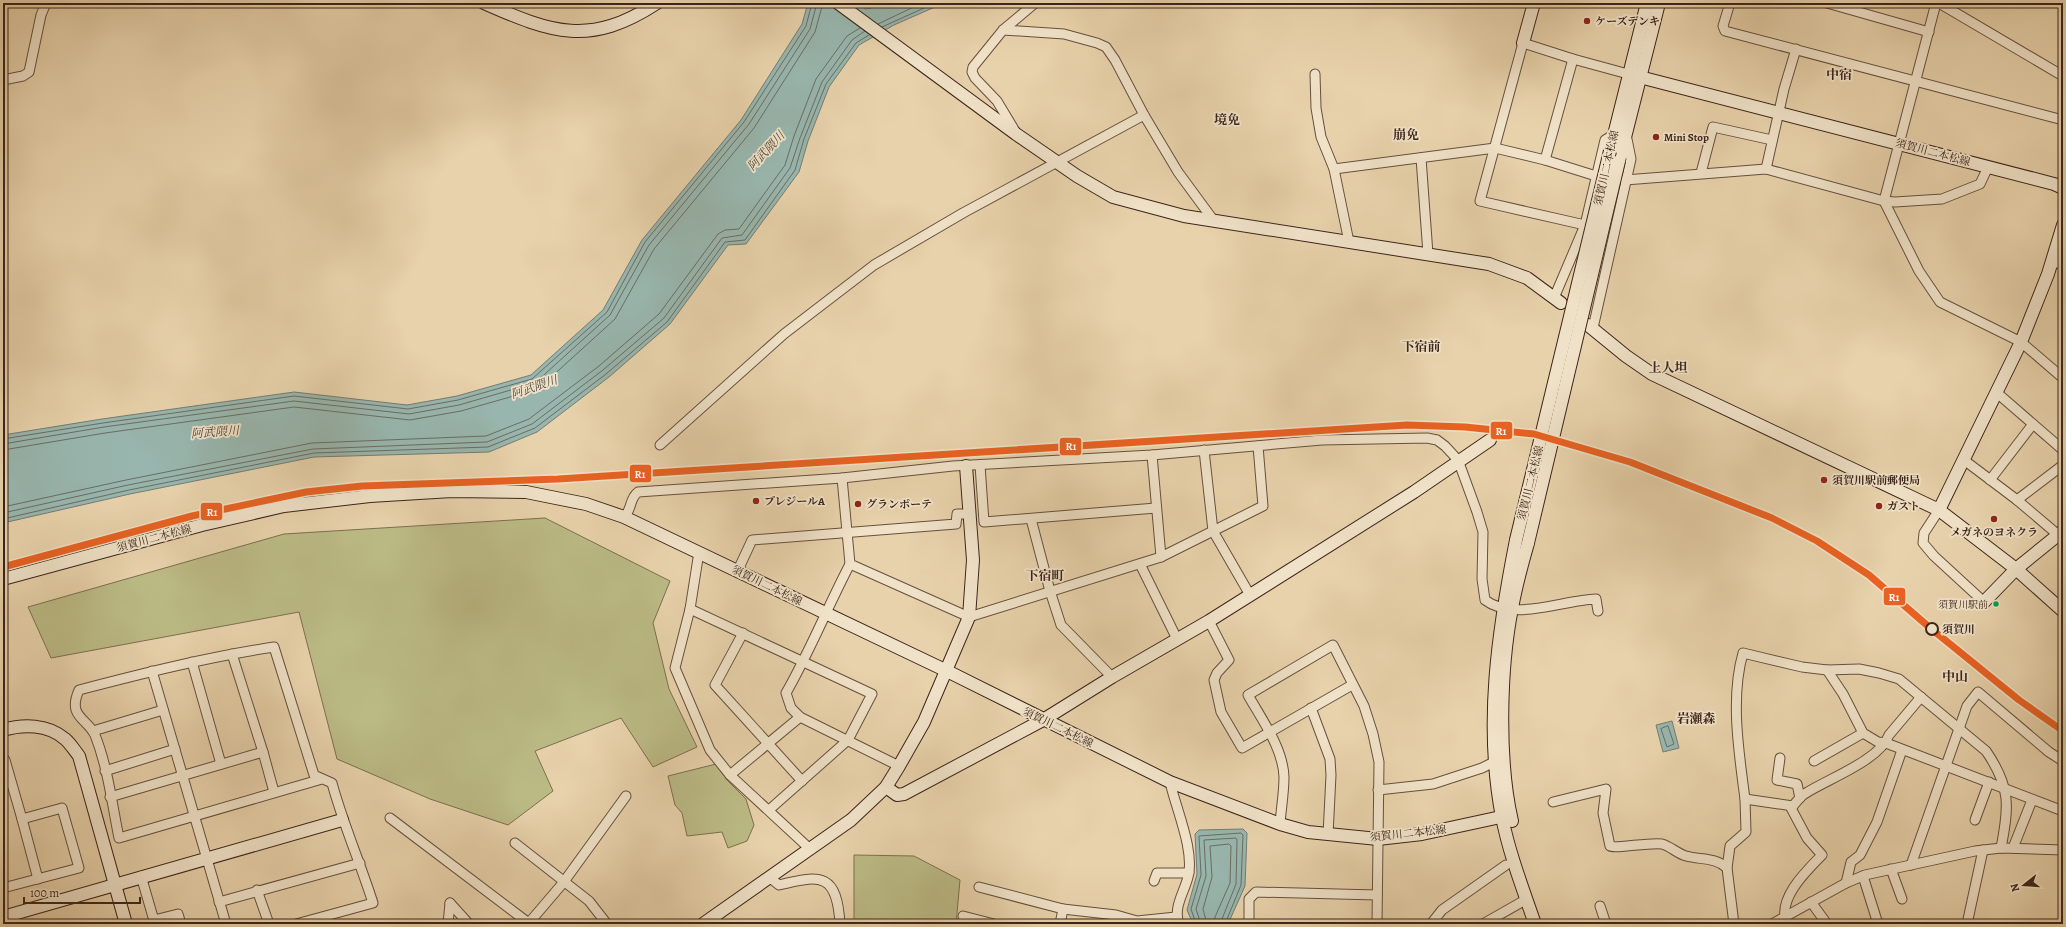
<svg xmlns="http://www.w3.org/2000/svg" width="2066" height="927" font-family="Alegreya,'Noto Serif JP',serif">
  <style>
    .green { fill: #bbba85; stroke: #7c6f50 }
    .water { fill: #98b6ae; stroke: #737c73 }
    .lines { fill: none; stroke-linecap: round; stroke-linejoin: round }
    .shore { stroke: #6a6d64; stroke-width: 1 }
    .street-casing { stroke: #67503e; stroke-width: 11 }
    .secondary-casing { stroke: #3c241a; stroke-width: 14 }
    .street { stroke: #f0e2c8; stroke-width: 9 }
    .secondary { stroke: #f0e2c8; stroke-width: 12 }
    .secondary-bridge-casing { stroke: #3c241a; stroke-width: 14; stroke-linecap: butt }
    .secondary-bridge { stroke: #f0e2c8; stroke-width: 12 }
    .rail-1-casing { stroke: #f0e2c8; stroke-width: 10 }
    .rail-1 { stroke: #e96222; stroke-width: 7 }
    .poi-dot { fill: #8f2418; stroke: #f0e2c8; stroke-width: 1.5 }
    .bus-dot { fill: #03a04e; stroke: #f0e2c8; stroke-width: 1.5 }
    .stop-dot { fill: #f0e2c8; stroke: #3c241a; stroke-width: 2 }
    .labels { text-anchor: middle; stroke-width: 3.5; stroke-linejoin: round; paint-order: stroke }
    .bus-label { font-size: 10px; fill: #3c241a; stroke: #f0e2c8; text-anchor: end }
    .poi-label { font-size: 11px; font-weight: bold; fill: #3c241a; stroke: #f0e2c8; text-anchor: start }
    .street-label { font-size: 11px; fill: #3c241a; stroke: #f0e2c8 }
    .stop-label { font-size: 11px; font-weight: bold; fill: #3c241a; stroke: #f0e2c8; text-anchor: start }
    .water-label { font-size: 12px; font-style: italic; fill: #53483f; stroke: #f0e2c8 }
    .quarter-label { font-size: 13px; font-weight: bold; fill: #3c241a; stroke: #f0e2c8 }
    .line-badge { stroke: #f0e2c8; stroke-width: 1.5 }
    .badge-label { font-size: 11px; text-anchor: middle; font-weight: bold; fill: #fff }
  </style>
  <rect width="100%" height="100%" fill="#e8d2ab"/>
  <filter id="stains"><feTurbulence type="fractalNoise" baseFrequency=".005" numOctaves="4"/><feColorMatrix values="0 0 0 0 .2 0 0 0 0 .09 0 0 0 0 .02 0 0 0 .5 -.17"/></filter>
  <radialGradient id="worn" r=".72"><stop offset=".6" stop-color="#630" stop-opacity="0"/><stop offset="1" stop-color="#630" stop-opacity=".3"/></radialGradient>
  <g class="green">
    <path d="M545,518L670,581L653,623L669,689L697,747L653,767L621,718L535,751L553,791L508,825L430,799L337,759L299,612L51,658L28,607L284,534Z"/>
    <path d="M716,764L727,780L746,799L754,825L747,841L728,848L722,832L687,836L682,813L675,805L668,776Z"/>
    <path d="M854,855L914,856L960,880L956,924H854Z"/>
  </g>
  <g class="water">
    <path d="M808,3H855L866,9L893,3H944L894,25L859,45L829,87L808,141L799,172L746,244L728,245L670,324L609,377L537,432L489,452L314,457L130,494L3,523V435L102,419L294,392L407,405L457,396L531,375L603,310L642,240L741,120L802,24Z"/>
    <path d="M1672,721L1679,748L1663,752L1656,725Z"/>
    <path d="M1243,829L1247,833L1245,886L1228,924H1193L1187,910L1197,874L1195,834L1199,830Z"/>
  </g>
  <g class="lines">
    <g class="shore">
      <path d="M878,24L922,3"/>
      <path d="M882,27L935,3"/>
      <path d="M3,439L103,423L294,396L408,409L458,400L532,379L607,312L645,242L744,122L806,26L812,3"/>
      <path d="M3,444L104,427L294,401L409,414L459,405L535,383L610,315L649,245L749,124L810,29L817,3"/>
      <path d="M3,450L105,433L294,407L410,420L461,411L538,389L615,319L654,249L754,128L815,32L823,3"/>
      <path d="M3,507L126,480L312,443L486,436L529,419L599,366L659,314L718,234L725,230L739,229L785,165L794,136L816,79L847,36L860,28"/>
      <path d="M3,513L128,485L313,449L487,442L532,424L603,370L664,318L722,238L742,235L790,168L800,138L822,82L852,40L865,31"/>
      <path d="M3,519L129,490L314,453L488,447L535,428L606,374L667,322L725,242L745,240L795,170L804,139L826,84L856,43L869,35"/>
      <path d="M1668,726L1674,744L1667,747L1661,729Z"/>
      <path d="M1196,924L1191,909L1201,875L1199,836L1241,833L1243,835L1241,885L1225,924"/>
      <path d="M1201,924L1196,909L1206,876L1204,840L1236,838L1237,840L1236,884L1220,924"/>
      <path d="M1207,924L1203,909L1212,877L1210,846L1229,844L1231,846L1230,883L1215,917L1214,924"/>
    </g>
    <defs>
      <g id="street">
        <path d="M1730,3L1723,26L1725,31L2063,120"/>
        <path d="M1827,3L1929,32"/>
        <path d="M1936,3L1884,201L1919,271L1940,302L2021,342L2063,378"/>
        <path d="M1939,3L2063,76"/>
        <path d="M1003,30L1064,34L1097,43L1106,47L1115,60L1144,115L1178,172L1214,221"/>
        <path d="M1315,74L1316,108L1321,137L1334,169L1349,242"/>
        <path d="M3,80L23,76L29,72L41,15L46,3"/>
        <path d="M1015,131L997,101L975,78L972,72L973,67L1003,30L1035,3"/>
        <path d="M1421,158L1428,254"/>
        <path d="M1545,160L1573,59"/>
        <path d="M1334,169L1495,148L1545,160L1596,176"/>
        <path d="M1766,169L1784,89L1796,49"/>
        <path d="M1701,173L1713,127L1772,140"/>
        <path d="M1625,180L1766,169L1884,201L1895,202L1942,199L1980,184L1988,167"/>
        <path d="M1585,225L1480,201L1523,43L1573,59L1628,74"/>
        <path d="M2052,261L2063,265"/>
        <path d="M1554,298L1585,225L1605,140L1613,135"/>
        <path d="M1593,328L1631,159L1627,139"/>
        <path d="M1996,392L2063,450"/>
        <path d="M660,445L784,334L874,265L963,213L1144,115"/>
        <path d="M1204,450L1213,531L1250,595"/>
        <path d="M1152,455L1161,557"/>
        <path d="M1964,460L2017,500L2063,539"/>
        <path d="M980,465L984,522L1156,508"/>
        <path d="M842,478L850,564L969,617L1161,557L1263,506L1258,446"/>
        <path d="M1990,480L2033,424"/>
        <path d="M2017,500L2063,465"/>
        <path d="M1939,510L1924,533L1923,543L1934,556L1984,602"/>
        <path d="M624,517C632,510 629,499 638,492L842,478L953,466L1152,455L1322,440L1427,438L1437,440L1445,446L1458,460L1477,512L1483,532L1482,579L1485,600C1514,622 1562,600 1596,599L1598,611"/>
        <path d="M1031,519L1050,591L1061,625L1112,677"/>
        <path d="M699,552L690,609L675,668L710,750L730,775L810,849"/>
        <path d="M850,564C828,606 810,651 786,693L791,708L800,717L899,766"/>
        <path d="M1140,564L1177,639"/>
        <path d="M738,570L752,540L956,524L957,514H970"/>
        <path d="M690,609L872,694L848,740L769,810"/>
        <path d="M1209,621L1229,660L1217,673L1214,680L1221,712L1242,748L1352,685"/>
        <path d="M743,633L715,685L802,781"/>
        <path d="M232,654L263,752L274,792"/>
        <path d="M192,662L221,764"/>
        <path d="M1827,670L1843,694L1863,733L1878,742L1886,743L2063,811"/>
        <path d="M152,671L226,924"/>
        <path d="M1311,708L1330,759L1331,775L1328,835"/>
        <path d="M93,731L163,710"/>
        <path d="M1780,758L1777,780L1797,784L1800,798"/>
        <path d="M3,761L5,760L22,819L62,808L79,868L3,888"/>
        <path d="M1814,761L1863,733"/>
        <path d="M105,771L175,749"/>
        <path d="M730,775L800,717"/>
        <path d="M1170,782C1176,809 1195,851 1188,877C1184,893 1173,907 1179,924"/>
        <path d="M1378,790L1433,784L1482,768L1496,761"/>
        <path d="M110,797L263,752"/>
        <path d="M1553,802L1606,789L1603,813L1610,846C1615,849 1650,842 1662,844C1670,846 1678,854 1686,856C1701,860 1715,857 1727,868"/>
        <path d="M1793,806L1745,799C1739,753 1730,698 1743,653L1802,667L1827,670L1859,669L1879,673L1899,679L1986,751C2011,787 2009,807 2001,848"/>
        <path d="M390,818L530,924"/>
        <path d="M22,819L38,879"/>
        <path d="M1975,820L1989,782"/>
        <path d="M1280,824C1281,809 1284,793 1284,777C1283,748 1262,720 1248,695L1333,645L1364,706L1373,734L1379,762L1377,924"/>
        <path d="M515,843L589,901L607,924"/>
        <path d="M2013,848L2032,800"/>
        <path d="M1911,865L1967,706L1978,692L2049,752L2063,761"/>
        <path d="M1891,869L1902,899"/>
        <path d="M141,876L155,924"/>
        <path d="M1863,876L1878,924"/>
        <path d="M769,877L779,885C822,874 837,874 840,924"/>
        <path d="M1154,881L1157,873H1189"/>
        <path d="M1846,883L1851,862L1860,855L1877,822L1902,750"/>
        <path d="M979,887L1063,909"/>
        <path d="M257,890L269,924"/>
        <path d="M219,902L360,863"/>
        <path d="M1811,902L1827,924"/>
        <path d="M450,903L469,924"/>
        <path d="M1600,906L1606,924"/>
        <path d="M963,916L994,924"/>
        <path d="M154,920L178,914L181,924"/>
        <path d="M296,924L373,903C360,862 343,824 332,783L314,775L274,647C208,657 144,673 79,690C67,717 87,718 95,735C108,768 112,804 119,838L322,779"/>
        <path d="M448,924L450,903"/>
        <path d="M528,924L563,883L626,796"/>
        <path d="M1060,924L1063,909L1116,915L1137,921L1176,917"/>
        <path d="M1249,924V899L1256,892L1377,895"/>
        <path d="M1431,924L1442,910L1506,865"/>
        <path d="M1483,924L1527,899"/>
        <path d="M1734,924L1727,868L1730,846L1746,832L1745,799"/>
        <path d="M1772,924L1846,883L1865,875L1975,851L2001,848L2063,850"/>
        <path d="M1787,924C1776,900 1806,871 1822,855L1807,838L1791,808C1796,803 1800,796 1806,793C1828,779 1880,760 1889,735L1921,697"/>
        <path d="M1967,924L1983,850"/>
      </g>
      <g id="secondary">
        <path d="M484,3C552,33 590,47 657,3"/>
        <path d="M838,3L1016,134L1077,176L1113,197L1184,216L1489,264L1527,278L1561,303"/>
        <path d="M1523,43L1534,3"/>
        <path d="M1628,74L2054,184L2063,188"/>
        <path d="M1610,151L1647,3"/>
        <path d="M1619,161L1659,3"/>
        <path d="M1588,325L1626,356L1652,374L1939,510L2016,569L2063,611"/>
        <path d="M1939,510L2021,342L2048,274L2063,225"/>
        <path d="M1516,540C1498,631 1484,724 1502,817C1509,853 1523,889 1535,924"/>
        <path d="M3,579L202,525L284,506L370,496L452,491L526,492L586,504L624,517L947,671L1170,782L1280,824L1308,832L1378,839L1422,834L1510,815"/>
        <path d="M1984,602L2016,569L2063,531"/>
        <path d="M3,730C23,724 48,724 65,739C70,743 75,751 79,756L126,924"/>
        <path d="M886,787L897,795L904,794L1043,720L1112,677L1209,621L1414,492L1490,440"/>
        <path d="M1512,821C1498,761 1500,669 1512,608C1516,586 1522,564 1528,543"/>
        <path d="M3,917L342,820"/>
        <path d="M703,924L851,820L886,787L899,766L924,722L969,617L973,560L966,466"/>
      </g>
    </defs>
    <use href="#street" class="street-casing"/>
    <use href="#secondary" class="secondary-casing"/>
    <use href="#street" class="street"/>
    <use href="#secondary" class="secondary"/>
    <defs>
      <g id="secondary-bridge">
        <path d="M1516,540L1610,151"/>
        <path d="M1528,543L1619,161"/>
      </g>
    </defs>
    <use href="#secondary-bridge" class="secondary-bridge-casing"/>
    <use href="#secondary-bridge" class="secondary-bridge"/>
    <defs>
      <path id="rail-1" d="M3,567L192,516L306,492L362,486L558,479L1407,425L1465,427L1534,434L1630,462L1772,518L1817,541L1869,575L1929,627L2019,700L2063,731"/>
    </defs>
    <use href="#rail-1" class="rail-1-casing"/>
    <use href="#rail-1" class="rail-1"/>
  </g>
  <g class="poi-dot">
    <circle cx="1587" cy="21" r="4"/>
    <circle cx="1656" cy="137" r="4"/>
    <circle cx="1824" cy="480" r="4"/>
    <circle cx="756" cy="501" r="4"/>
    <circle cx="858" cy="504" r="4"/>
    <circle cx="1879" cy="506" r="4"/>
    <circle cx="1994" cy="519" r="4"/>
  </g>
  <circle class="bus-dot" cx="1996" cy="604" r="3.5"/>
  <circle class="stop-dot" cx="1932" cy="629" r="6"/>
  <g class="labels">
    <g class="bus-label">
      <text x="1988" y="608">須賀川駅前</text>
    </g>
    <g class="poi-label">
      <text x="1595" y="25">ケーズデンキ</text>
      <text x="1664" y="141">Mini Stop</text>
      <text x="1832" y="484">須賀川駅前郵便局</text>
      <text x="764" y="505">プレジールA</text>
      <text x="866" y="508">グランポーテ</text>
      <text x="1887" y="510">ガスト</text>
      <text x="1994" y="536" text-anchor="middle">メガネのヨネクラ</text>
    </g>
    <g class="street-label">
      <text transform="translate(1933 152) rotate(15)" y="4">須賀川二本松線</text>
      <text transform="translate(1606 168) rotate(-77)" y="4">須賀川二本松線</text>
      <text transform="translate(1530 483) rotate(-76)" y="4">須賀川二本松線</text>
      <text transform="translate(154 538) rotate(-15)" y="4">須賀川二本松線</text>
      <text transform="translate(767 585) rotate(26)" y="4">須賀川二本松線</text>
      <text transform="translate(1058 727) rotate(26)" y="4">須賀川二本松線</text>
      <text transform="translate(1408 833) rotate(-6)" y="4">須賀川二本松線</text>
    </g>
    <g class="stop-label">
      <text x="1942" y="633">須賀川</text>
    </g>
    <g class="water-label">
      <text transform="translate(766 151) rotate(-47)" y="4">阿武隈川</text>
      <text transform="translate(534 387) rotate(-19)" y="4">阿武隈川</text>
      <text transform="translate(215 432) rotate(-4)" y="4">阿武隈川</text>
    </g>
    <g class="quarter-label">
      <text x="1839" y="79">中宿</text>
      <text x="1227" y="124">境免</text>
      <text x="1406" y="139">崩免</text>
      <text x="1421" y="351">下宿前</text>
      <text x="1668" y="372">上人坦</text>
      <text x="1045" y="580">下宿町</text>
      <text x="1955" y="681">中山</text>
      <text x="1696" y="723">岩瀬森</text>
    </g>
  </g>
  <g class="line-badge">
    <rect x="1490" y="421" width="23" height="19" rx="4" fill="#e96222"/>
    <rect x="1059" y="437" width="23" height="19" rx="4" fill="#e96222"/>
    <rect x="629" y="464" width="23" height="19" rx="4" fill="#e96222"/>
    <rect x="200" y="502" width="23" height="19" rx="4" fill="#e96222"/>
    <rect x="1883" y="587" width="23" height="19" rx="4" fill="#e96222"/>
  </g>
  <g class="badge-label">
    <text x="1501" y="435">R1</text>
    <text x="1071" y="450">R1</text>
    <text x="640" y="478">R1</text>
    <text x="212" y="516">R1</text>
    <text x="1894" y="601">R1</text>
  </g>
  <rect width="2066" height="927" fill="none" stroke="#e8d2ab" stroke-width="16"/>
  <rect x="4" y="4" width="2058" height="919" fill="none" stroke="#3c241a" stroke-width="2"/>
  <rect x="8" y="8" width="2050" height="911" fill="none" stroke="#3c241a"/>
  <g transform="translate(2024 885) rotate(253)" stroke="#f0e2c8" stroke-width="3" paint-order="stroke">
  <path d="M0-3L7 15L0 10L-7 15Z" fill="#3c241a"/>
  <text y="-6" font-size="11" font-weight="bold" text-anchor="middle" fill="#3c241a">N</text>
  </g>
  <path d="M24 897v6h116v-6" fill="none" stroke="#3c241a" stroke-width="2"/>
  <text x="30" y="897" font-size="12" fill="#3c241a" stroke="#f0e2c8" stroke-width="3" paint-order="stroke">100 m</text>
  <rect width="100%" height="100%" filter="url(#stains)"/>
  <rect width="100%" height="100%" fill="url(#worn)"/>
</svg>
